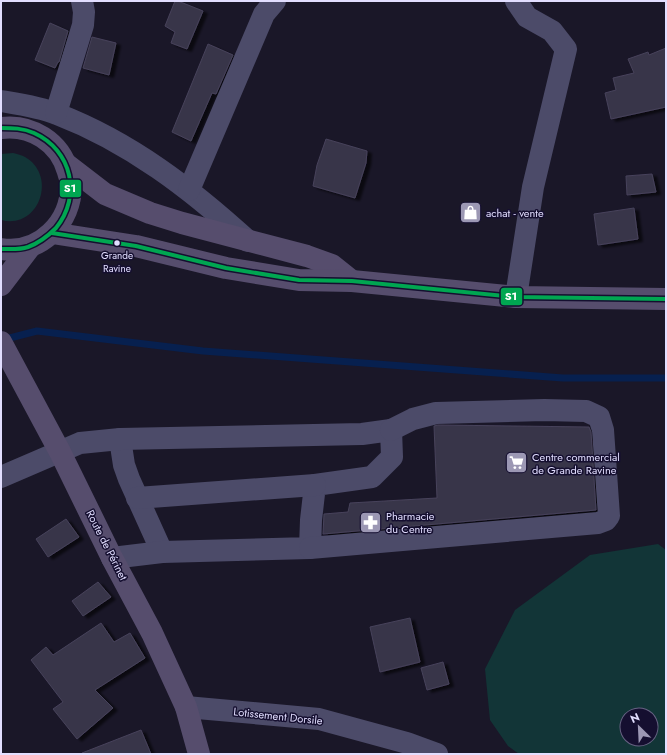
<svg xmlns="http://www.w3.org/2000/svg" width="667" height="755" font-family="Jost,sans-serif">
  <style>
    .green { fill: #123537; fill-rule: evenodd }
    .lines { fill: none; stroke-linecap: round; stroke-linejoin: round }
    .stream { stroke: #07204f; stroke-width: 7 }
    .building { fill: #393649; stroke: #47425b; filter: url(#shadow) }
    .minor { stroke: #4c4b69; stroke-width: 22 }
    .major { stroke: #564d6d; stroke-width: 22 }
    .bus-1-casing { stroke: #150f30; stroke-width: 7 }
    .bus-1 { stroke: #00a651; stroke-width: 4 }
    .bus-dot { fill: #e2deff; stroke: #150f30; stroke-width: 1.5 }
    .labels { text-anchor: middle; stroke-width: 3; stroke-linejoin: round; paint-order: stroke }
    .bus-label { font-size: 10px; fill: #e2deff; stroke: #150f30 }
    .poi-label { font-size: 11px; fill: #e2deff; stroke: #150f30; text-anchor: start }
    .street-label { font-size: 11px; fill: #e2deff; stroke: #150f30 }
    .line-badge { stroke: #150f30; stroke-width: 1.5 }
    .badge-label { font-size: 11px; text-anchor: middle; font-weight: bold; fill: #fff }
  </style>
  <defs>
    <filter id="shadow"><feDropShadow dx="4.5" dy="2.5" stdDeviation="1" flood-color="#0009"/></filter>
  </defs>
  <rect width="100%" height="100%" fill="#1a1728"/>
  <g class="green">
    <path d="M13,153C17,154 22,155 25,157C58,176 39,230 1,220V154Z"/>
    <path d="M658,544L666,550V754H519L508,746L490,720L485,669L515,610L590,555ZM627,715H651V739H627Z"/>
  </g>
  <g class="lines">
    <path class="stream" d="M2,340L37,331L203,351L563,378H666"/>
  </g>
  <g class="building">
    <path d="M175,1H178L203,11L187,49L171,43L175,32L165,26Z"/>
    <path d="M50,23L68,31L59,62H58L55,68L35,60Z"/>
    <path d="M92,37L116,43L109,75L83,68Z"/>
    <path d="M208,44L233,55L216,94L212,93L191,141L172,132Z"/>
    <path d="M666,48V107L611,119L605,93L616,90L613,78L634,73L628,59L648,52L649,55Z"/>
    <path d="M326,139L367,151L366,163L355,198L313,186L317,165Z"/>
    <path d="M652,174L656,192L627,195L626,176Z"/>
    <path d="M634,208L638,239L598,245L594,214Z"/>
    <path d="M438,425L589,427L591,432L596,510L323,534L324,514L348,512L350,503L437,498L434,426Z"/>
    <path d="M66,519L79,537L48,557L36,539Z"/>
    <path d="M98,582L111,597L83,616L72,601Z"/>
    <path d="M410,618L420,662L380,672L370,627Z"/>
    <path d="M101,623L114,642L130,633L145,658L95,690L113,708L77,739L53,709L63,702L31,660L46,647L53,655Z"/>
    <path d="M443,662L449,684L427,690L421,668Z"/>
    <path d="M141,730L151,754H82V753Z"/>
  </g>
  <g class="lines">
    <g class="minor">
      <path d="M516,1L527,17L552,31L566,49L533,187L516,297"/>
      <path d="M1,101C19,104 40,107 57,114C130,142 191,189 248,241"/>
      <path d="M56,113L83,25L84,12L82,1"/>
      <path d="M189,190L264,14L275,1"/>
      <path d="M120,439L124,465L129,479L162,552"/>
      <path d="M1,477L80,443L120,439L362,434L391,430L392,457L372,477L315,485L311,520L310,548L162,552L112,558"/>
      <path d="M137,498L315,485"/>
      <path d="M310,548L598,523L606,520L609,516L603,430L599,417L586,411L544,410L436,413L413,419L391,430"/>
      <path d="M186,707L319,719L407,743L437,754"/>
    </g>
    <g class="major">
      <path d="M1,128C31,124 60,142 68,172C69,176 71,180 71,184C72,222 40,255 1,249"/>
      <path d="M66,164L105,194L150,213L182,223L307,256L332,265L352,281"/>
      <path d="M52,233L136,246L226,268L299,280L352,281L516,297L666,299"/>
      <path d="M1,285L30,247"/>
      <path d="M1,342L60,452L112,558L152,633L186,707L199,754"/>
    </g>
    <defs>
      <g id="bus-1">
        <path d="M1,128C12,128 23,128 34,133C72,150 82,196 56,228C48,236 39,243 28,247C19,250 10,249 1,249"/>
        <path d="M52,233L136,246L226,268L299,280L352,281L516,297L666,299"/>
      </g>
    </defs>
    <use href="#bus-1" class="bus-1-casing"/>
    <use href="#bus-1" class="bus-1"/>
  </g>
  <defs>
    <symbol id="shop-square" viewBox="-11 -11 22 22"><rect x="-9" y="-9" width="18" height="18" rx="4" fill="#9c98b4" stroke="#150f30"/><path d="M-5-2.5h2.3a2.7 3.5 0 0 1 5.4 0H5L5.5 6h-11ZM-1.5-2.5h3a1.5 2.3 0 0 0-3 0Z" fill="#fff"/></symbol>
    <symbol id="supermarket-square" viewBox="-11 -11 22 22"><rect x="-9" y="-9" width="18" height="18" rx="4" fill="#9c98b4" stroke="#150f30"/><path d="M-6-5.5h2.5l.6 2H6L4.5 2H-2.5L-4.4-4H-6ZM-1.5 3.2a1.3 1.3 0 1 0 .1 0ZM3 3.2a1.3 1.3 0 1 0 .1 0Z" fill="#fff"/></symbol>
    <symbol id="pharmacy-square" viewBox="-11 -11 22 22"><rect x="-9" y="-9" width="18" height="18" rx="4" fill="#9c98b4" stroke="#150f30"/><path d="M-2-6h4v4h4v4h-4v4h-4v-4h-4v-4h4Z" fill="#fff"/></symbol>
  </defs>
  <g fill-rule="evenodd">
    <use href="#shop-square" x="458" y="200" width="25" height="25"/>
    <use href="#supermarket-square" x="504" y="450" width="25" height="25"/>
    <use href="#pharmacy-square" x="358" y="510" width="25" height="25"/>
  </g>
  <circle class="bus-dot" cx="117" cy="243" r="3.5"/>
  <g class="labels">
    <g class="bus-label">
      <text x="117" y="259">Grande<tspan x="117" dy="13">Ravine</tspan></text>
    </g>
    <g class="poi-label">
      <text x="486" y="217">achat - vente</text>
      <text x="532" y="461">Centre commercial<tspan x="532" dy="13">de Grande Ravine</tspan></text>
      <text x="386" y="520">Pharmacie<tspan x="386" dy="13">du Centre</tspan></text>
    </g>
    <g class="street-label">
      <text transform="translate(107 545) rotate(63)" y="4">Route de Périnet</text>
      <text transform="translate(278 716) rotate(6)" y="4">Lotissement Dorsile</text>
    </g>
  </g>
  <g class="line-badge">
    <rect x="59" y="179" width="23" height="19" rx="4" fill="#00a651"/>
    <rect x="500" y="287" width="23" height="19" rx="4" fill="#00a651"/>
  </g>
  <g class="badge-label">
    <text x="70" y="192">S1</text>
    <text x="511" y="300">S1</text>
  </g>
  <rect width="667" height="755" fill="none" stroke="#e2deff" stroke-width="4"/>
  <g transform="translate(639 727) rotate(336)"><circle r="19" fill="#150f30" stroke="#676283"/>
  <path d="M0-3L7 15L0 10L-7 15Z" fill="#9c98b4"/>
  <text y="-6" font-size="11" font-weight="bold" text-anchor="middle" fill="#e2deff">N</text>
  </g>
</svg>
